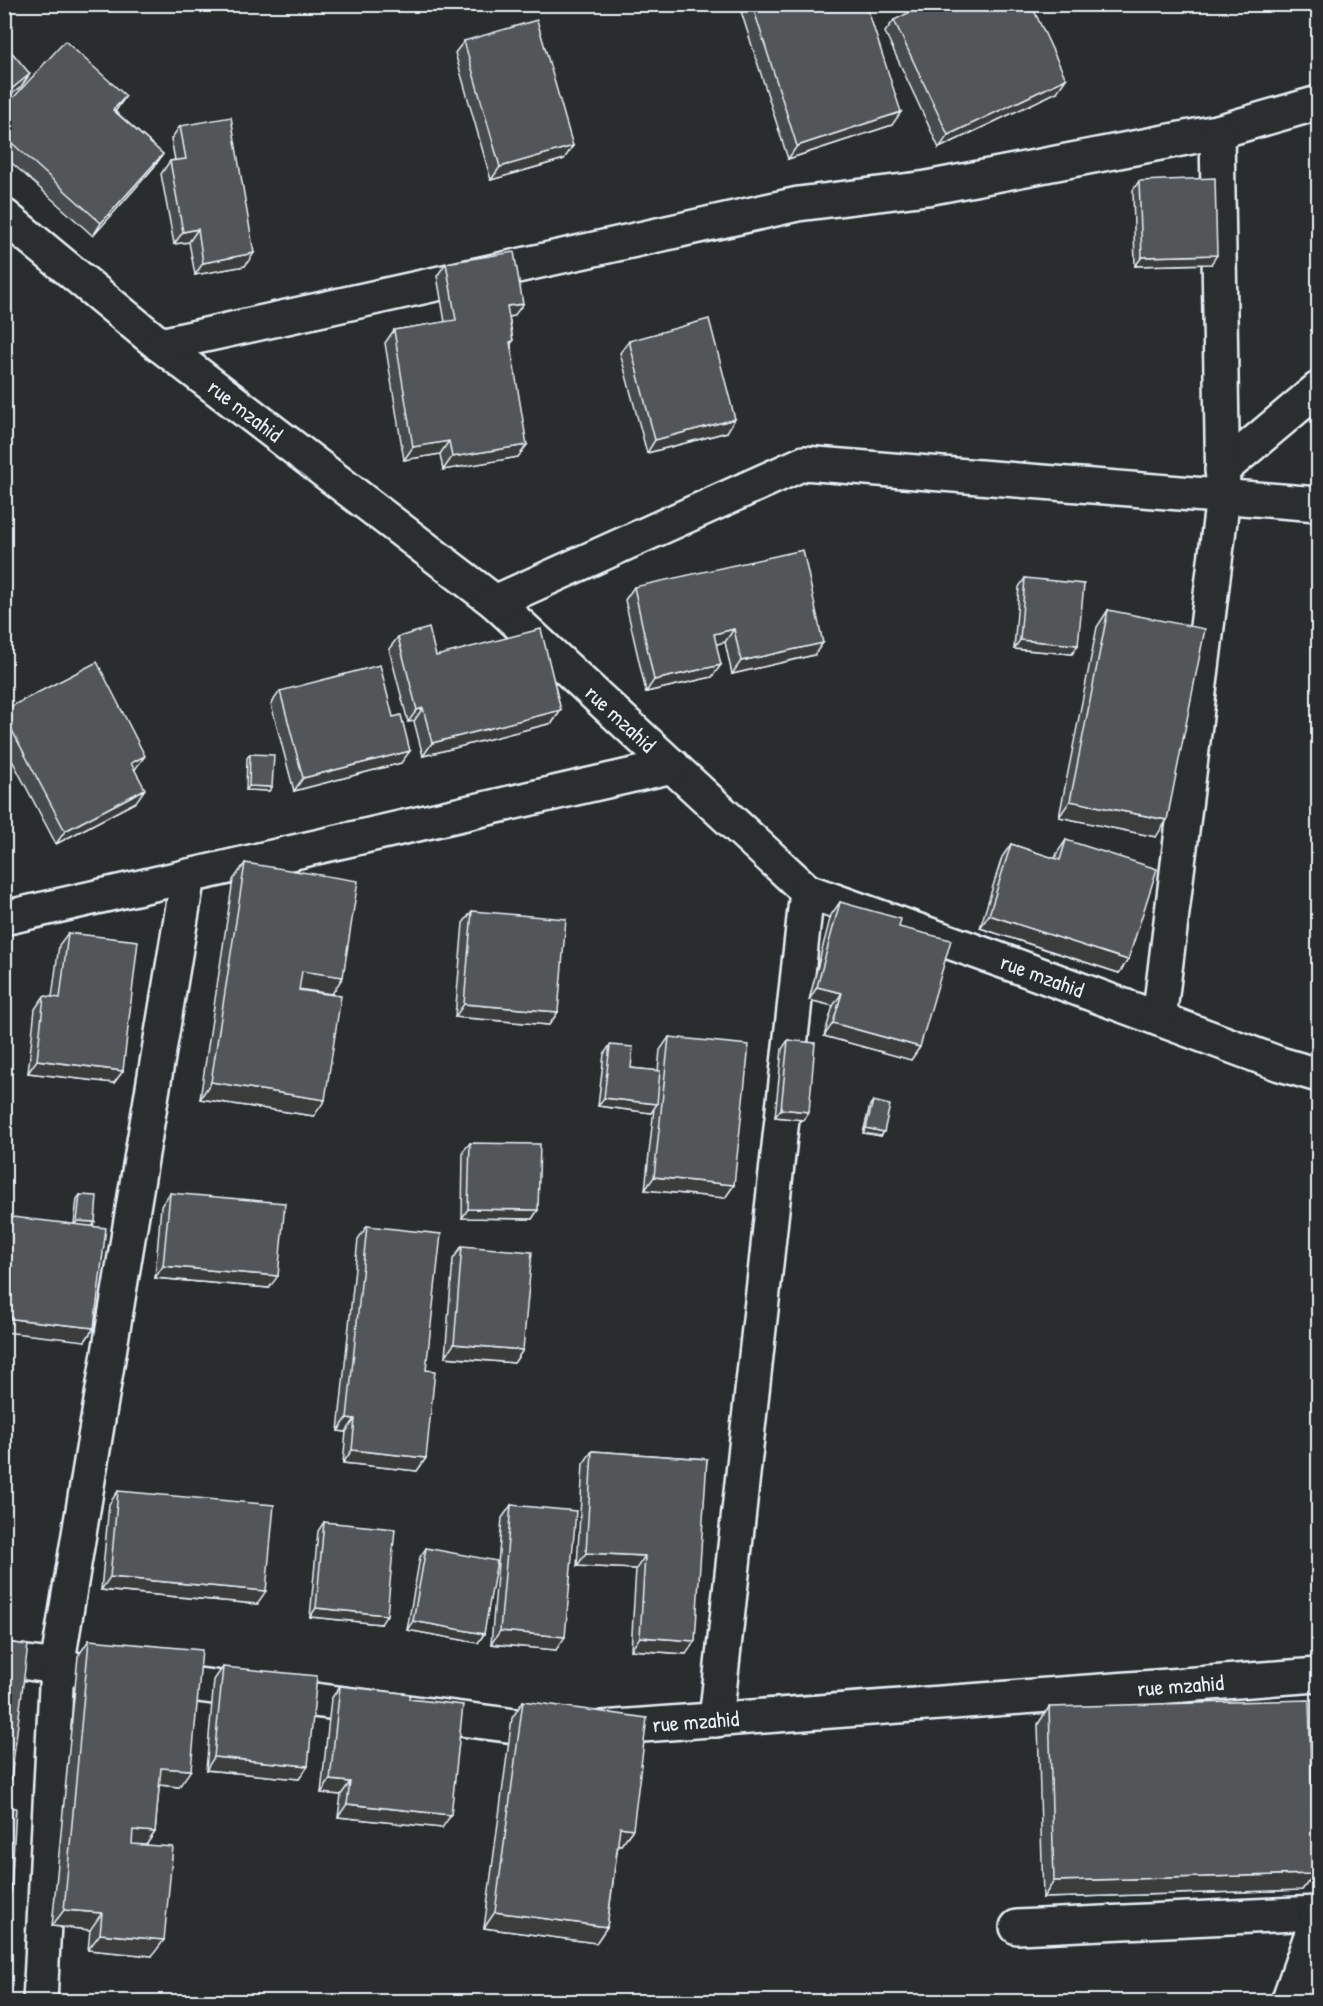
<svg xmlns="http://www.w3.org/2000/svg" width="1323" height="2006" font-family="'Patrick Hand',sans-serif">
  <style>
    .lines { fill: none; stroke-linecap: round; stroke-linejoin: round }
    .minor-casing { stroke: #e8f1f8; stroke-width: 38 }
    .minor { stroke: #2a2d2e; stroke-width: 33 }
    .wall { fill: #474b4d; stroke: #e8f1f8; stroke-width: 1.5 }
    .shaded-wall { fill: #3a3d3e; stroke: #e8f1f8; stroke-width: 1.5 }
    .building { fill: #535759; stroke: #e8f1f8; stroke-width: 1.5 }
    .labels { text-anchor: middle; stroke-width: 5; stroke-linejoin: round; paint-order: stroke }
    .street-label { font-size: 22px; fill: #e8f1f8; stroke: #2a2d2e }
  </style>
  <rect width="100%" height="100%" fill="#2a2d2e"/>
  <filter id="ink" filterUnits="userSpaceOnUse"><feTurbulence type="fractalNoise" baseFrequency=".0167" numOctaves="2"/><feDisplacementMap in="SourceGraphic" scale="12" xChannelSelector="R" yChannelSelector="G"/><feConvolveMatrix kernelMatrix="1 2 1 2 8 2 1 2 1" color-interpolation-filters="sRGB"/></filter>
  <g filter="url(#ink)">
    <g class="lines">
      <defs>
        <g id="minor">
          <path id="s1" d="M4,216L160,345L495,602L807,891L1014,965L1280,1064L1318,1075"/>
          <path d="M160,345L798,204L927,188L1217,132L1318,103"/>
          <path d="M1222,470L1318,389"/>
          <path d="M495,602L804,463L1318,504"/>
          <path d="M4,918L673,766"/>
          <path d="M1159,1019L1223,496L1217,132"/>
          <path d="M4,1660L554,1731"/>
          <path d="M716,1720L807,891"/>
          <path id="s2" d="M602,1728L1318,1675"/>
          <path d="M1017,1927L1318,1913"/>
          <path d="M40,2002L57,1667L188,876"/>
          <path d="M1288,2002L1318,1916"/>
        </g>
      </defs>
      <use href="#minor" class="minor-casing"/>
      <use href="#minor" class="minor"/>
    </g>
    <g class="wall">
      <path d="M866,4L892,125L788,159L739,5Z"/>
      <path d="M894,20L1057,92L939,148L885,32Z"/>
      <path d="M464,41L564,159L491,180L455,53Z"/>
      <path d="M4,108L117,109L115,111L163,154L154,167L93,236L4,156Z"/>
      <path d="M180,126L245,266L195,275L189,242L174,244L161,174L170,161L175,160L171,139Z"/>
      <path d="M1139,181L1211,264L1135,266L1133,190Z"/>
      <path d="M446,263L514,316L509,317L513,341L511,344L518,457L443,470L440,454L404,460L385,343L394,330L445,322L437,276Z"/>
      <path d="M629,341L727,432L647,453L620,353Z"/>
      <path d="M1025,578L1078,645L1072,654L1014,649L1019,587Z"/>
      <path d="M634,587L814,655L732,674L725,642L716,644L712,677L646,692L625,600Z"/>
      <path d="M1108,610L1156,837L1059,817L1097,627Z"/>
      <path d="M398,637L436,656L561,710L552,723L423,756L414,721L408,722L389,649Z"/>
      <path d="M280,691L393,717L401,763L294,791L271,704Z"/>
      <path d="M4,710L136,768L135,769L136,802L56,844L4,745Z"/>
      <path d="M250,754L272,787L269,791L246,790L247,758Z"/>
      <path d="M1066,840L1128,960L1119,973L980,928L1002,857L1011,844L1055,859L1057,853Z"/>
      <path d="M245,863L332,994L299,989L314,1116L200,1099L233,880Z"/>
      <path d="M840,902L899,927L920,1047L911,1060L824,1036L833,1006L809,1000L831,915Z"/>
      <path d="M472,911L558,1012L549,1025L455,1017L463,923Z"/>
      <path d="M68,933L123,1071L114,1083L28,1073L35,1009L44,996L52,997L59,945Z"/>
      <path d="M669,1037L734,1185L725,1198L645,1190L654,1108L651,1113L598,1106L604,1054L610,1045L631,1068L658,1071L660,1050Z"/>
      <path d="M788,1040L809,1112L803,1120L775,1117L782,1049Z"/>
      <path d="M873,1101L881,1136L863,1133L870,1105Z"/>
      <path d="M470,1143L538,1210L532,1219L462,1218L463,1151Z"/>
      <path d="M170,1193L269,1288L155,1278L161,1206Z"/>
      <path d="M80,1195L95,1222L92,1226L94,1328L85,1341L74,1224L77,1199Z"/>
      <path d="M367,1226L426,1370V1458L417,1471L343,1463L346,1432L338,1431L358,1239Z"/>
      <path d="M462,1246L523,1350L514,1363L445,1357L453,1259Z"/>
      <path d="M592,1451L707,1459L686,1654L631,1650L636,1569L577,1566L583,1464Z"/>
      <path d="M118,1491L257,1604L101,1590L109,1504Z"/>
      <path d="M511,1505L556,1650L491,1644L502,1518Z"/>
      <path d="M324,1522L381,1624L310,1617L318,1531Z"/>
      <path d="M426,1548L484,1634L478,1643L407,1630L420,1557Z"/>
      <path d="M89,1640L179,1787L159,1785L155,1832L146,1845L152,1956L88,1950L90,1930L52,1926L78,1656Z"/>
      <path d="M223,1667L308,1766L299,1779L206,1770L214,1680Z"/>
      <path d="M340,1686L409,1699L442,1828L338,1817L341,1795L321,1793L331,1699Z"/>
      <path d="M523,1701L633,1829L621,1845H618L607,1927L596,1943L484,1928L512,1718Z"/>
      <path d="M1049,1707L1314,1874L1302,1890L1043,1898L1038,1724Z"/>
    </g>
    <g class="shaded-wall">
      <path d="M30,74L21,87L4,100V95Z"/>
      <path d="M1066,79L1057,92L939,148L948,135Z"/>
      <path d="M126,96L117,109L104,123L113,110Z"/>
      <path d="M901,112L892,125L788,159L797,146Z"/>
      <path d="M573,146L564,159L491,180L500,167Z"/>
      <path d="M163,154L154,167L93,236L101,223Z"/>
      <path d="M198,229L189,242L174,244L183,232Z"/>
      <path d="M254,253L245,266L195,275L203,263Z"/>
      <path d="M1217,255L1211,264L1135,266L1142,257Z"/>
      <path d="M523,304L514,316L498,319L507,306Z"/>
      <path d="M735,419L727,432L647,453L655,440Z"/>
      <path d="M449,441L440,454L404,460L413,447Z"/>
      <path d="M527,445L518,457L443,470L452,457Z"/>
      <path d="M734,629L725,642L705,647L714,634Z"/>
      <path d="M1020,640L1078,645L1072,654L1014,649Z"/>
      <path d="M823,643L814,655L732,674L741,661Z"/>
      <path d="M721,665L712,677L646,692L654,680Z"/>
      <path d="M423,708L414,721L408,722L417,710Z"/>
      <path d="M561,710L552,723L423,756L432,743Z"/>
      <path d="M410,751L401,763L294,791L303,778Z"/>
      <path d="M145,756L136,768L123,776L131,763Z"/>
      <path d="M249,786L272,787L269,791L246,790Z"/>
      <path d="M145,789L136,802L56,844L65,831Z"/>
      <path d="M1070,801L1167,820L1156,837L1059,817Z"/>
      <path d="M989,915L1128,960L1119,973L980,928Z"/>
      <path d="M302,971L343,977L332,994L291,988Z"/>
      <path d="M817,987L842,993L833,1006L809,1000Z"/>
      <path d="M464,1004L558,1012L549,1025L455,1017Z"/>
      <path d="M833,1023L920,1047L911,1060L824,1036Z"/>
      <path d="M37,1060L123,1071L114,1083L28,1073Z"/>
      <path d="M211,1082L325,1100L314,1116L200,1099Z"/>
      <path d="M604,1098L657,1104L651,1113L598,1106Z"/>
      <path d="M781,1109L809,1112L803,1120L775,1117Z"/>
      <path d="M866,1128L884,1132L881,1136L863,1133Z"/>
      <path d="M654,1177L734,1185L725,1198L645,1190Z"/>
      <path d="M468,1209L538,1210L532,1219L462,1218Z"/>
      <path d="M77,1221L95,1222L92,1227L74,1225Z"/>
      <path d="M163,1266L278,1276L269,1288L155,1278Z"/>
      <path d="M4,1318L94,1328L85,1341L4,1332Z"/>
      <path d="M454,1344L523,1350L514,1363L445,1357Z"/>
      <path d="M347,1418L355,1419L346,1432L338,1431Z"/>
      <path d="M352,1450L426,1458L417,1471L343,1463Z"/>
      <path d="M586,1553L645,1556L636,1569L577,1566Z"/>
      <path d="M110,1577L266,1591L257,1604L101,1590Z"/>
      <path d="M316,1608L387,1615L381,1624L310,1617Z"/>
      <path d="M413,1621L484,1634L478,1643L407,1630Z"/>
      <path d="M500,1631L565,1637L556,1650L491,1644Z"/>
      <path d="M640,1637L695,1641L686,1654L631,1650Z"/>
      <path d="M214,1757L308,1766L299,1779L206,1770Z"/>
      <path d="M161,1768L191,1770L179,1787L149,1784Z"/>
      <path d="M4,1778L11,1779L4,1788Z"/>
      <path d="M330,1780L350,1782L341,1795L321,1793Z"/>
      <path d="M347,1804L451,1815L442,1828L338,1817Z"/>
      <path d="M620,1827L633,1829L621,1845L608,1843Z"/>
      <path d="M133,1830L155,1832L144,1848L122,1846Z"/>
      <path d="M1314,1874L1302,1890L1043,1898L1054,1881Z"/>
      <path d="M4,1890L11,1891L4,1900Z"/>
      <path d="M64,1910L102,1913L90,1930L52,1926Z"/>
      <path d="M495,1912L607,1927L596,1943L484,1928Z"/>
      <path d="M100,1934L164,1940L152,1956L88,1950Z"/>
    </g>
    <g class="building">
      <path d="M752,4H866L901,112L797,146Z"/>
      <path d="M926,4H1031L1066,79L948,135L894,20Z"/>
      <path d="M537,20L573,146L500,167L464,41Z"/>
      <path d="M65,41L126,96L113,110L163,154L101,223L4,136V108Z"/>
      <path d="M4,43L30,74L4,95Z"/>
      <path d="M231,117L254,253L203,263L198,229L183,232L170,161L186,159L180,126Z"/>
      <path d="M1215,178L1217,255L1142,257L1139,181Z"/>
      <path d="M514,252L523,304L507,306L513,341L510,342L527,445L452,457L449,441L413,447L394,330L456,320L446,263Z"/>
      <path d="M709,319L735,419L655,440L629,341Z"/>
      <path d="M803,550L823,643L741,661L734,629L714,634L721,665L654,680L634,587Z"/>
      <path d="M1025,578L1084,584L1078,645L1020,640Z"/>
      <path d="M1108,610L1205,629L1167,820L1070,801Z"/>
      <path d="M429,628L436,656L541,629L561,710L432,743L423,708L417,710L398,637Z"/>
      <path d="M97,662L145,756L131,763L145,789L65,831L4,715V710Z"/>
      <path d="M380,665L393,717L401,715L410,751L303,778L280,691Z"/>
      <path d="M250,754L274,755L272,787L249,786Z"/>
      <path d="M1066,840L1157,869L1128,960L989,915L1011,844L1060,860Z"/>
      <path d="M245,863L358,881L343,977L302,971L299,990L341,996L325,1100L211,1082Z"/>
      <path d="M840,902L901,919L899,927L951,940L920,1047L833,1023L842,993L817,987Z"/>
      <path d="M472,911L566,919L558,1012L464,1004Z"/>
      <path d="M68,933L138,941L123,1071L37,1060L44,996L60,998Z"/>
      <path d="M669,1037L749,1045L734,1185L654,1177Z"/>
      <path d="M788,1040L815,1043L809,1112L781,1109Z"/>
      <path d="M610,1045L633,1047L631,1068L660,1071L657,1104L604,1098Z"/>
      <path d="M873,1101L890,1105L884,1132L866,1128Z"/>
      <path d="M470,1143L540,1144L538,1210L468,1209Z"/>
      <path d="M170,1193L285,1203L278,1276L163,1266Z"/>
      <path d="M80,1195L97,1196L95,1222L77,1221Z"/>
      <path d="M4,1216L106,1228L94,1328L4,1318Z"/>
      <path d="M367,1226L441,1234L426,1370L435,1371L426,1458L352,1450L355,1419L347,1418Z"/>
      <path d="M462,1246L532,1252L523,1350L454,1344Z"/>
      <path d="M592,1451L707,1459L695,1641L640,1637L645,1556L586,1553Z"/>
      <path d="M118,1491L274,1505L266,1591L110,1577Z"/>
      <path d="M511,1505L576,1511L565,1637L500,1631Z"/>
      <path d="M324,1522L395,1529L387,1615L316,1608Z"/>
      <path d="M426,1548L497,1561L484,1634L413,1621Z"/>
      <path d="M89,1640L202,1650L191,1770L161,1768L155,1832L133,1830L132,1844L173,1847L164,1940L100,1934L102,1913L64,1910Z"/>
      <path d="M4,1642L28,1645L11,1779L4,1778Z"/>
      <path d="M223,1667L317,1676L308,1766L214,1757Z"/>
      <path d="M340,1686L410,1694L409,1699L463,1705L451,1815L347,1804L350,1782L330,1780Z"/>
      <path d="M1309,1700L1314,1874L1054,1881L1049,1707Z"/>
      <path d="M523,1701L647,1718L633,1829L620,1827L607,1927L495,1912Z"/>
      <path d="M4,1807L16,1808L11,1891L4,1890Z"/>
    </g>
  </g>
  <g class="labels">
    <g class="street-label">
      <text dy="8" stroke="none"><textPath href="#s1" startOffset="310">rue mzahid</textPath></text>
      <text dy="8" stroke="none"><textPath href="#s1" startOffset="796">rue mzahid</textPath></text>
      <text dy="8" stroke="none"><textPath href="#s1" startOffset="1300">rue mzahid</textPath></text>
      <text dy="8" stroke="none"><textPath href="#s2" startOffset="580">rue mzahid</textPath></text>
      <text dy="8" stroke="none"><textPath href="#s2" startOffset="94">rue mzahid</textPath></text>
    </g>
  </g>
  <rect width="1323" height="2006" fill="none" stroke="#2a2d2e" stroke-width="24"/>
  <rect x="12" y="12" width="1299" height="1982" fill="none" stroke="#e8f1f8" stroke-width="2" filter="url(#ink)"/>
</svg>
